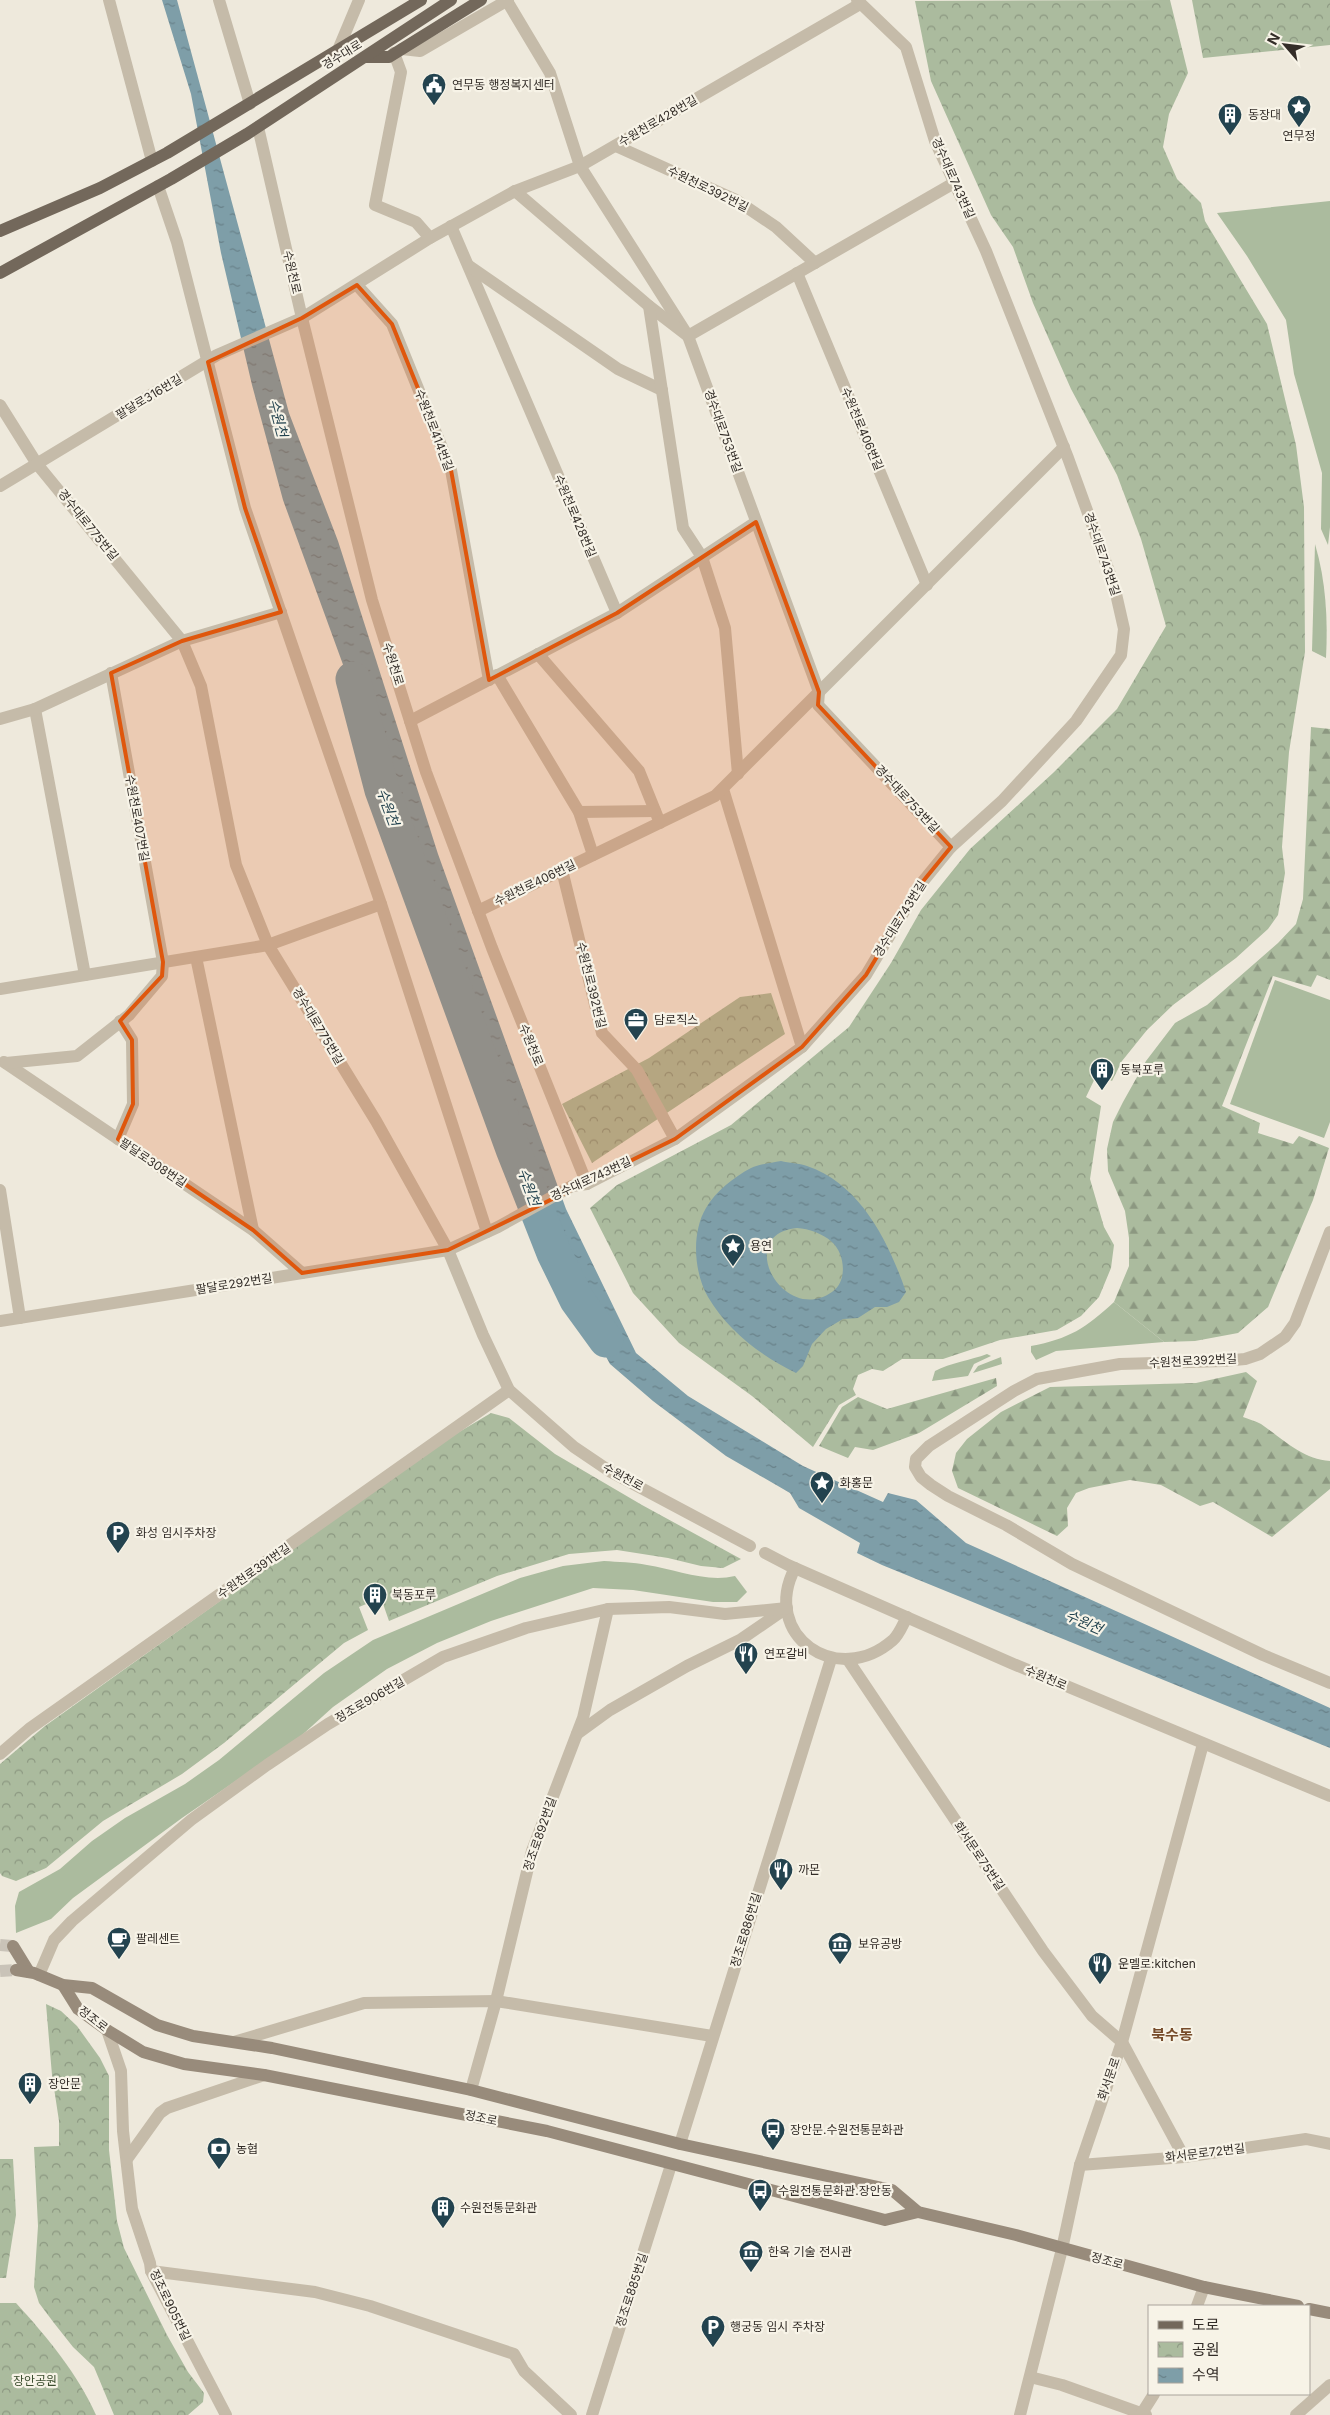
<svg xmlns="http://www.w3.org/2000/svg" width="1330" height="2415" font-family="Inter,'Noto Sans KR',sans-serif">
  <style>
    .grass { fill: #abbb9e }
    .forest { fill: url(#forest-firs) }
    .park { fill: url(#park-crowns) }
    .water { fill: url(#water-ripples); fill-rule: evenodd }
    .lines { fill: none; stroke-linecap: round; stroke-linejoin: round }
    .river { stroke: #7e9ea8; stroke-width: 35 }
    .secondary-tunnel { stroke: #c9c3b8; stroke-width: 12; stroke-dasharray: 12 6; stroke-linecap: butt }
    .street { stroke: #c5bba9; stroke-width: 12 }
    .secondary { stroke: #988b7b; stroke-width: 12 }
    .primary { stroke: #73685b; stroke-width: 12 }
    .marked { fill: #df570d; fill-opacity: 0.2; stroke: #df570d; stroke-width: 4; stroke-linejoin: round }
    .labels { text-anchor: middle; stroke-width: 4.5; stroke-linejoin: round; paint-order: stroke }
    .street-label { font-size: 12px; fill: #332d28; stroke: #f7f3e7 }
    .poi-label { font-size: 12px; fill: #332d28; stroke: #f7f3e7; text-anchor: start }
    .park-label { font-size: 12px; fill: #3c4e2f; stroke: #f7f3e7 }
    .water-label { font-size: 14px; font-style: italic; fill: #23434f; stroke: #f7f3e7 }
    .quarter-label { font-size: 15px; font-weight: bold; fill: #774c2b; stroke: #f7f3e7 }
  </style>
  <defs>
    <pattern id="forest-firs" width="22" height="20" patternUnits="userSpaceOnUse" patternTransform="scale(1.25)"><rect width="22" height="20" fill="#abbb9e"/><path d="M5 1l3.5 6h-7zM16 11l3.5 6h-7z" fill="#8c9881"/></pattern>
    <pattern id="park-crowns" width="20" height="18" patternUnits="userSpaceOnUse" patternTransform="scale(1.25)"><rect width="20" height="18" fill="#abbb9e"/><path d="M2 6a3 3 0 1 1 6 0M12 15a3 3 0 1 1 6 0" fill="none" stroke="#8c9881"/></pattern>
    <pattern id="water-ripples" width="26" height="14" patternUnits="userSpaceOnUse" patternTransform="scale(1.25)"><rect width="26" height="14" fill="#7e9ea8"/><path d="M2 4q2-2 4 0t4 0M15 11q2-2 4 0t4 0" fill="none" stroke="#688189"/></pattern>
  </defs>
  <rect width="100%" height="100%" fill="#eee9dc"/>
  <g class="grass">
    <path d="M1330,201V527L1328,545L1321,529L1322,473L1294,374L1286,320L1247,256L1217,213Z"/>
    <path d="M1315,544C1326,581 1328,620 1326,658L1312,651Z"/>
    <path d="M1275,980L1330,1000V1122L1324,1138L1230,1104Z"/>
    <path d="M1114,1302L1164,1342L1056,1351L1036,1360L1031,1352V1346C1069,1339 1086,1328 1114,1302Z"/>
    <path d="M987,1354L991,1356L974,1364L968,1376L932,1381L935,1371C950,1363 971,1360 987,1354Z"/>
    <path d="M1001,1357L1002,1364L973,1373L978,1366Z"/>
    <path d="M604,1561C618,1562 633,1562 647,1565C675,1569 706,1583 735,1576L747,1592L737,1602H713L633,1590L593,1588L491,1621L437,1643L387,1669L333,1707L301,1736L182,1818L73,1898L51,1919L16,1933L15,1906L19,1892L60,1869L92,1841L125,1818L185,1784L219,1760L324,1673L373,1640L520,1578L563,1566Z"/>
  </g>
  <g class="forest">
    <path d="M1311,727L1330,729V980L1317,975L1311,987L1273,976L1222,1106L1260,1123L1258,1133L1293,1144L1299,1136L1329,1148L1313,1200L1268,1307L1238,1333L1195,1341L1164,1342L1114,1302L1129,1266V1238L1125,1211L1108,1171L1107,1149L1113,1122L1123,1102L1146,1061L1175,1023L1207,1005L1278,943L1296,924L1303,899Z"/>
    <path d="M1246,1372L1257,1381L1243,1417C1248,1419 1256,1421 1261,1424C1283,1439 1302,1459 1330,1461V1489L1272,1537L1213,1502L1200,1506L1161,1485L1130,1480L1089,1488L1076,1493L1067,1508L1068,1526L1057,1536L958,1488L952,1471L956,1453L967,1439L1001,1412L1050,1387L1196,1383Z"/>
    <path d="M996,1378L997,1386L919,1433L873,1450L855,1447L848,1458L819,1446L842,1407L858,1397L887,1409Z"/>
  </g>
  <g class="park">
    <path d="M1170,0L1188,73L1169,114L1163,147L1177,179L1201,203L1205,221L1267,324L1296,445L1304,507L1305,652L1289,752L1282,847L1285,873L1278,915L1268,929L1236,958L1173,1005L1147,1030L1122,1061L1112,1081L1097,1074L1086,1097L1101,1106L1090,1179L1104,1227L1114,1245L1111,1268L1099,1297L1081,1316L1057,1330L1000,1340L943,1359H902L883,1371L872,1369L858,1375L853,1389L856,1395L839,1405L813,1447L752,1396L679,1343L633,1293L590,1208L617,1185L731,1125L849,1027L891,963L921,910L970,849L1053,773L1117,709L1166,626L1141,539L1117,475L1071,389L1033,303L1013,247L991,215L931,81L915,1Z"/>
    <path d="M1192,0H1330V45L1203,58Z"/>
    <path d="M771,993L785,1034L592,1163L562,1104L649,1058L740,997Z"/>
    <path d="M491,1413L509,1418L555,1454L642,1505L741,1559L723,1568L701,1566L668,1558L617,1550L569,1554L497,1576L389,1621L381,1598L359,1607L368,1630L344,1643L224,1743L182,1774L103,1821L46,1868L16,1881L2,1876L0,1873V1764L45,1726L444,1441Z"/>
    <path d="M46,2004L61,2011L77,2026L100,2058L109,2076V2150L117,2221L124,2248L167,2335L188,2372L204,2393L203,2402L188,2415H114L94,2367L73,2347L54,2323L39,2303L34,2287L38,2226L34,2147L59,2146V2121L52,2075Z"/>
    <path d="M0,2159H13L16,2215L6,2278H0Z"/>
    <path d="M0,2303H16C47,2337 77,2373 96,2415H0Z"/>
  </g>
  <g class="water">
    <path d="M162,0H177L289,413L338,541L438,854L566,1209L636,1353L688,1396L803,1466L883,1502L888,1493L916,1500L966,1543L1330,1708V1748L882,1565L857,1553L860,1543L799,1508L790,1493L726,1456L653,1401L610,1364L583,1315L501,1098L283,500L252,385L221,253L191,94Z"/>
    <path d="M781,1161C789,1163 799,1163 807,1166C861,1184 889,1243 906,1292L899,1302L887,1307H875L858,1318L843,1319L826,1329L812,1344L803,1366L796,1373C761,1356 728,1331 708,1297C694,1273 691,1233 706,1208C716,1191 734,1177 751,1168C759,1164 771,1163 781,1161ZM797,1228C809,1229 822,1233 832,1242C845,1254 848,1281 832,1292C783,1326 733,1234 797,1228Z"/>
  </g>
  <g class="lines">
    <path class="river" d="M353,679L382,790L513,1149L554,1253L577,1300L606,1340"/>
    <g class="secondary-tunnel">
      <path d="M0,1945L13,1946"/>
      <path d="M0,1971L16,1970"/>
    </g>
    <g class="street">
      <path d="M109,0L152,161"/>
      <path d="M219,0L250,104"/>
      <path d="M507,1L550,73L580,166L688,336L819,692L818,705L951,847"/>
      <path d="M402,49L420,51L508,0"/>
      <path d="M338,50L359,0"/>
      <path d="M394,53L401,72L375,205L416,222L430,238"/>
      <path d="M258,127L302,318L372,600L426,772L492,948L587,1184"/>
      <path d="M616,146L736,200L776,227L815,263"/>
      <path d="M158,186L177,242L245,508L381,904L487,1232"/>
      <path d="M515,191L649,306L688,336L954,183"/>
      <path d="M451,226L617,613"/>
      <path d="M469,266L618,369L662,390"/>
      <path d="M797,273L927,585"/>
      <path d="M357,285L392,324L451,470L489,680"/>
      <path d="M649,306L683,528L702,557L725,628L738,774"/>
      <path d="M0,405L37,464L182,641L201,686L236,865L268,945L376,1121L448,1250L483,1335L509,1390L574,1447L611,1472L750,1546"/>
      <path d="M0,486L217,355L302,318L430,238L515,191L580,166L860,4"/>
      <path d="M538,654L639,771L660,823"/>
      <path d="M497,675L579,812L593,855"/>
      <path d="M35,709L85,975"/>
      <path d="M0,719L35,709L182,641L281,612"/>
      <path d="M410,721L617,613L756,522"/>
      <path d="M723,789L802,1047"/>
      <path d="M579,812L655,811"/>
      <path d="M562,870L602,1033L637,1070L675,1139"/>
      <path d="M478,911L715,796L1064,447"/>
      <path d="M196,957L253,1230"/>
      <path d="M0,989L268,945L381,904"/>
      <path d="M4,1062L253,1230L302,1273"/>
      <path d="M6,1063L77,1056L129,1015L162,976L163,962L111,673"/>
      <path d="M118,1139L133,1104L132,1040L120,1021"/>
      <path d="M0,1190L20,1318"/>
      <path d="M1330,1232L1295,1323L1285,1337L1260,1354L1245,1359L1223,1361L1120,1364L1037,1379L1014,1391L929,1446L916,1459L915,1467L921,1477L931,1485L948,1496L1006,1525L1072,1564L1263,1655L1330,1683"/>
      <path d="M0,1321L448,1250L498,1227L572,1186L587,1184L675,1139L802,1047L866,975L920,885L951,847L1002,801L1076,721L1121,655L1124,629L1114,585L1068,458L986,251L935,141L906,47L857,0"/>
      <path d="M765,1553L788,1565L1011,1663L1330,1796"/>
      <path d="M795,1568C760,1635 837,1689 893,1640C899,1635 903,1624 907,1617"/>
      <path d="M848,1660L1043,1951L1092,2016L1122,2042L1184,2157"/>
      <path d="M577,1734L610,1710L687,1666L740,1640L785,1609"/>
      <path d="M0,1754L29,1729L509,1390"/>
      <path d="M39,1975L54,1940L72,1921L191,1820L267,1765L328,1724L443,1657L526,1628L608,1609L669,1607L725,1614L787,1608"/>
      <path d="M107,2030L121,2071L123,2131L132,2209L150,2263L151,2271L226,2415"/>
      <path d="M234,2042L364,2003L496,2001L712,2036"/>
      <path d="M471,2090L496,2001L532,1851L583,1718L608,1609"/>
      <path d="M680,2144L831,1659"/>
      <path d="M127,2159L160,2113L167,2108L264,2075"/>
      <path d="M1080,2165L1184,2157L1306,2139L1330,2144"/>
      <path d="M151,2271L315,2292L370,2306L514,2354L524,2371L571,2415"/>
      <path d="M1197,2306L1204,2287"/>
      <path d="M1030,2377L1062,2385L1146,2415"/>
      <path d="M1142,2413L1154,2394"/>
      <path d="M592,2415L671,2165"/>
      <path d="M1020,2415L1062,2249L1080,2165L1122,2042L1203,1744"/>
      <path d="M1296,2415L1330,2385"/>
    </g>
    <g class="secondary">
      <path d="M13,1946L29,1972"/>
      <path d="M16,1970L34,1973L63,1985L92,1988L157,2025L193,2036L272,2048L471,2090L680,2144L892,2190L918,2212L1016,2235L1204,2287L1298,2306"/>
      <path d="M63,1985L78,2009L107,2030L143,2052L184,2064L264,2075L547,2131L885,2220L918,2212"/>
      <path d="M1309,2309L1330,2313"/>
    </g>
    <g class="primary">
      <path d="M365,57H389L481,0"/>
      <path d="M0,231L100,188L167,153L421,0"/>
      <path d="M0,273L171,179L247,134L451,0"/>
    </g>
  </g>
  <path class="marked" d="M357,285L392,324L451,470L489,680L617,613L756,522L819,692L818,705L951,847L920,885L866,975L802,1047L675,1139L448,1250L302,1273L253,1230L118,1139L133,1104L132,1040L120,1021L162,976L163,962L111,673L182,641L281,612L245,508L208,362L302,318Z"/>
  <defs>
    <symbol id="civic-pin" viewBox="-11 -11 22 30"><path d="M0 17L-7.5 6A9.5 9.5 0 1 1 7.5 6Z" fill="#23434f" stroke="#f7f3e7"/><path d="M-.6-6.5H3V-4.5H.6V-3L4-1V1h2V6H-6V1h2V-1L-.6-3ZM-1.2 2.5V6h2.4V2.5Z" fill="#fff"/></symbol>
    <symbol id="sight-pin" viewBox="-11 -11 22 30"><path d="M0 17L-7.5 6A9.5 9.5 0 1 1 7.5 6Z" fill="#23434f" stroke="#f7f3e7"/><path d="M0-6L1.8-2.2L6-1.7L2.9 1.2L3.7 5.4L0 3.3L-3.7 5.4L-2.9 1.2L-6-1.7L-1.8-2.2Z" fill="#fff"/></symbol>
    <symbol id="building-pin" viewBox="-11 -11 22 30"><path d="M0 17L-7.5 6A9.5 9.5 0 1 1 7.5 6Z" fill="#23434f" stroke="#f7f3e7"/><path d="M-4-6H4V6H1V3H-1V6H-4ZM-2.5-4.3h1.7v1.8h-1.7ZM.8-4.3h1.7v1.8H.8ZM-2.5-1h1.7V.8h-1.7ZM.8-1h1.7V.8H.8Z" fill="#fff"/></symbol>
    <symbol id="office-pin" viewBox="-11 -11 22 30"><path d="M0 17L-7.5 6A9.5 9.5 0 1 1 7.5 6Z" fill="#23434f" stroke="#f7f3e7"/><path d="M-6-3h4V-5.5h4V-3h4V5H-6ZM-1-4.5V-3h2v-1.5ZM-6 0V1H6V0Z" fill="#fff"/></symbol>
    <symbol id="parking-pin" viewBox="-11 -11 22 30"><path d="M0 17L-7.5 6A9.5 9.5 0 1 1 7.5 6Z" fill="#23434f" stroke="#f7f3e7"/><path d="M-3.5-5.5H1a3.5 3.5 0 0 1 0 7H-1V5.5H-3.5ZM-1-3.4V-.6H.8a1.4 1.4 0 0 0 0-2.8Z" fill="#fff"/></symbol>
    <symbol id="restaurant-pin" viewBox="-11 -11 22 30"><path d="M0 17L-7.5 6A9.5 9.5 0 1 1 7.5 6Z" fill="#23434f" stroke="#f7f3e7"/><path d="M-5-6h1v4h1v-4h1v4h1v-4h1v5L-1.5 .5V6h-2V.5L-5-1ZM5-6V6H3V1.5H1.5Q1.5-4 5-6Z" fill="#fff"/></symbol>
    <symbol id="cafe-pin" viewBox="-11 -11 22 30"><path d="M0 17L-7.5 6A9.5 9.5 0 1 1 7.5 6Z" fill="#23434f" stroke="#f7f3e7"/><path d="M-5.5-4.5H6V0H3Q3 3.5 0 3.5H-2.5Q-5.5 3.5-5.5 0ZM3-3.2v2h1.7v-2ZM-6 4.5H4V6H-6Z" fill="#fff"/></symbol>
    <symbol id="museum-pin" viewBox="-11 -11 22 30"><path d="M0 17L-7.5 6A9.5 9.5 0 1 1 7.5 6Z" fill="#23434f" stroke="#f7f3e7"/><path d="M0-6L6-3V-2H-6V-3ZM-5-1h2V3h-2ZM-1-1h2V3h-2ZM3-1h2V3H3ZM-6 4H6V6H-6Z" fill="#fff"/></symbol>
    <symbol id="bus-pin" viewBox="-11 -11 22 30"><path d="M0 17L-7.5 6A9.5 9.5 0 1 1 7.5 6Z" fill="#23434f" stroke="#f7f3e7"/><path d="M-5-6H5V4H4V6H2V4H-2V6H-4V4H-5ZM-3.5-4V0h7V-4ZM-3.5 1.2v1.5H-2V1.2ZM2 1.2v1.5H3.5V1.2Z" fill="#fff"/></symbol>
    <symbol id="bank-pin" viewBox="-11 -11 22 30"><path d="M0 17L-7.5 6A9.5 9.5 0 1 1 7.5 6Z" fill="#23434f" stroke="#f7f3e7"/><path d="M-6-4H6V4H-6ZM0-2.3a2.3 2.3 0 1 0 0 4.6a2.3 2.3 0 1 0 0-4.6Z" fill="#fff"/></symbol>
  </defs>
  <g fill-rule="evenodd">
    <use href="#civic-pin" x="420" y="71" width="28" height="38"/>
    <use href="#sight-pin" x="1285" y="93" width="28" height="38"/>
    <use href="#building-pin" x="1216" y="101" width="28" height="38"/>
    <use href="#office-pin" x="622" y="1006" width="28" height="38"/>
    <use href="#building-pin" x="1088" y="1056" width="28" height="38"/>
    <use href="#sight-pin" x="719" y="1232" width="28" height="38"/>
    <use href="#sight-pin" x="808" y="1469" width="28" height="38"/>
    <use href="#parking-pin" x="104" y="1519" width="28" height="38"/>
    <use href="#building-pin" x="361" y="1581" width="28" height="38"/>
    <use href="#restaurant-pin" x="732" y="1640" width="28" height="38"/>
    <use href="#restaurant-pin" x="767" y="1856" width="28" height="38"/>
    <use href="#cafe-pin" x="105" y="1925" width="28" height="38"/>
    <use href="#museum-pin" x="826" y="1930" width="28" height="38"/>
    <use href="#restaurant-pin" x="1086" y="1950" width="28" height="38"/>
    <use href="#building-pin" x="16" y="2070" width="28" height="38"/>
    <use href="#bus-pin" x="759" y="2116" width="28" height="38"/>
    <use href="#bank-pin" x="205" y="2135" width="28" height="38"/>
    <use href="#bus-pin" x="746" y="2177" width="28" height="38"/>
    <use href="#building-pin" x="429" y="2194" width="28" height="38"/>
    <use href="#museum-pin" x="737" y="2238" width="28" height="38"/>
    <use href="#parking-pin" x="699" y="2313" width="28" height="38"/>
  </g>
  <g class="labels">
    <g class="street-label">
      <text transform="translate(342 55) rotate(-32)" y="4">경수대로</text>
      <text transform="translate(658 121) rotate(-30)" y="4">수원천로428번길</text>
      <text transform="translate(953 178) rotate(66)" y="4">경수대로743번길</text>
      <text transform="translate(708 189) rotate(26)" y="4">수원천로392번길</text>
      <text transform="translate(292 272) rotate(77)" y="4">수원천로</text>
      <text transform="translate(149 397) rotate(-31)" y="4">팔달로316번길</text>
      <text transform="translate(862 429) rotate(67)" y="4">수원천로406번길</text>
      <text transform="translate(434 430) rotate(69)" y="4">수원천로414번길</text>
      <text transform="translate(723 431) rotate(70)" y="4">경수대로753번길</text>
      <text transform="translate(575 516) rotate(67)" y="4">수원천로428번길</text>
      <text transform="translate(88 525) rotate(51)" y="4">경수대로775번길</text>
      <text transform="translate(1102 554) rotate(71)" y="4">경수대로743번길</text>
      <text transform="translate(393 664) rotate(73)" y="4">수원천로</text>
      <text transform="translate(907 799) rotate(47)" y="4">경수대로753번길</text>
      <text transform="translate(137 818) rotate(80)" y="4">수원천로407번길</text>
      <text transform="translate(535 883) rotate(-26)" y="4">수원천로406번길</text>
      <text transform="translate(900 919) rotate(-58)" y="4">경수대로743번길</text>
      <text transform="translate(591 985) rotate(76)" y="4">수원천로392번길</text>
      <text transform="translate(318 1026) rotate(59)" y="4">경수대로775번길</text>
      <text transform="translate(531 1045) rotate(68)" y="4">수원천로</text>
      <text transform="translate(153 1163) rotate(34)" y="4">팔달로308번길</text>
      <text transform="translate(591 1179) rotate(-25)" y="4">경수대로743번길</text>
      <text transform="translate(234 1284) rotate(-9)" y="4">팔달로292번길</text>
      <text transform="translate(1193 1361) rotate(-3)" y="4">수원천로392번길</text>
      <text transform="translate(623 1477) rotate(29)" y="4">수원천로</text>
      <text transform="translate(254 1571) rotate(-35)" y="4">수원천로391번길</text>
      <text transform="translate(1046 1678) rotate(23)" y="4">수원천로</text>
      <text transform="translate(370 1700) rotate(-30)" y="4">정조로906번길</text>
      <text transform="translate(540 1834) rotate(-71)" y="4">정조로892번길</text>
      <text transform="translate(979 1856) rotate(56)" y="4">화서문로75번길</text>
      <text transform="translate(746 1930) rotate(-73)" y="4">정조로886번길</text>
      <text transform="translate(93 2019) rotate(38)" y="4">정조로</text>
      <text transform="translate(1109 2079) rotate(-71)" y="4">화서문로</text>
      <text transform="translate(481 2118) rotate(12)" y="4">정조로</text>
      <text transform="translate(1205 2153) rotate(-7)" y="4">화서문로72번길</text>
      <text transform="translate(1107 2261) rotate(15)" y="4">정조로</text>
      <text transform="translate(632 2290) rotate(-72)" y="4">정조로885번길</text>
      <text transform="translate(170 2305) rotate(64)" y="4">정조로905번길</text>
    </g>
    <g class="poi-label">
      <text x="452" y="89">연무동 행정복지센터</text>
      <text x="1248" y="119">동장대</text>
      <text x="1299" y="140" text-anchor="middle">연무정</text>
      <text x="654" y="1024">담로직스</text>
      <text x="1120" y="1074">동북포루</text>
      <text x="750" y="1250">용연</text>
      <text x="840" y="1487">화홍문</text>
      <text x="136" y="1537">화성 임시주차장</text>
      <text x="392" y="1599">북동포루</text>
      <text x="764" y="1658">연포갈비</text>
      <text x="798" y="1874">까몬</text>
      <text x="136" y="1943">팔레센트</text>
      <text x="858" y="1948">보유공방</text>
      <text x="1118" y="1968">운멜로:kitchen</text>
      <text x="48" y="2088">장안문</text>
      <text x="790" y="2134">장안문.수원전통문화관</text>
      <text x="236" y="2153">농협</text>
      <text x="778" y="2195">수원전통문화관.장안동</text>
      <text x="460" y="2212">수원전통문화관</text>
      <text x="768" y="2256">한옥 기술 전시관</text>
      <text x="730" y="2331">행궁동 임시 주차장</text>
    </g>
    <g class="park-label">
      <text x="35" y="2385">장안공원</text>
    </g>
    <g class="water-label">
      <text transform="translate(278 418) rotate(75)" y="5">수원천</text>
      <text transform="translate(388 807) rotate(70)" y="5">수원천</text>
      <text transform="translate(529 1187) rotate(70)" y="5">수원천</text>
      <text transform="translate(1084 1622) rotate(24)" y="5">수원천</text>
    </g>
    <g class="quarter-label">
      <text x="1172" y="2040">북수동</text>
    </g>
  </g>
  <rect x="1148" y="2305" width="162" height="90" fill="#f7f3e7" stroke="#a9a49b"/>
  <rect x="1158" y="2321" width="25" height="8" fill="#73685b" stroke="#a9a49b"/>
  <text x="1192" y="2330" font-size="15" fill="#332d28">도로</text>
  <rect x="1158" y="2342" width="25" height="15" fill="url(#park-crowns)" stroke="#a9a49b"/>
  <text x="1192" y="2355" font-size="15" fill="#332d28">공원</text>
  <rect x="1158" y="2368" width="25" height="15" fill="url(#water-ripples)" stroke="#a9a49b"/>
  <text x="1192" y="2380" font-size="15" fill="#332d28">수역</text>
  <g transform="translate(1285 45) rotate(298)" stroke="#f7f3e7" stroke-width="4" paint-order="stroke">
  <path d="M0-4L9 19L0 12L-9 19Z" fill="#332d28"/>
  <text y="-8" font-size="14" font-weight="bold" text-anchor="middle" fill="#332d28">N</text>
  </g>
</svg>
